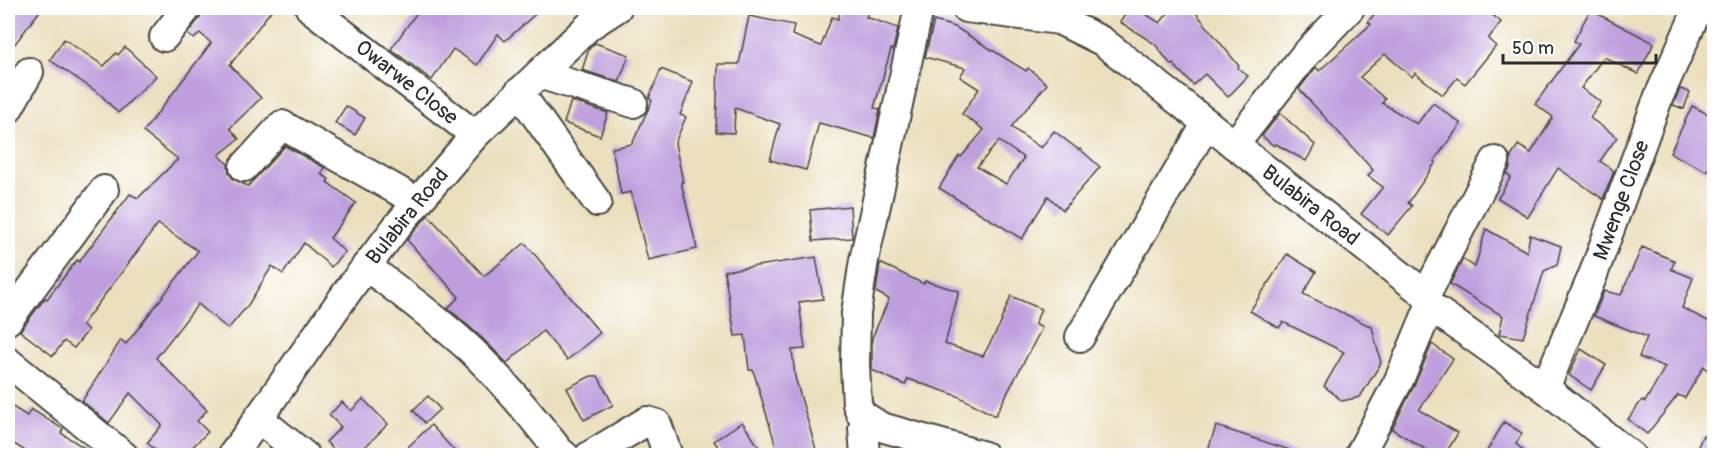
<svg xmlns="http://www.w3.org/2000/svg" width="1722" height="463" font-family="Pangolin,sans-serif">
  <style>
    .building { fill: #be9edd; fill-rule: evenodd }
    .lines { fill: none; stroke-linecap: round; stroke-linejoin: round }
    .minor-casing { stroke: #484641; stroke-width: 32 }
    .minor { stroke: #fff; stroke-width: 28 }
    .labels { text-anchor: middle; stroke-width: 4.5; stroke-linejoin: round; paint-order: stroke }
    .street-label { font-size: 21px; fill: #2b2b2b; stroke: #fff }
  </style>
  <rect width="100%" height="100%" fill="#fff"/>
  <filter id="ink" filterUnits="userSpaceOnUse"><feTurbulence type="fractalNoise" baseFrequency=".0167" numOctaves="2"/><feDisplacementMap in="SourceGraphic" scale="12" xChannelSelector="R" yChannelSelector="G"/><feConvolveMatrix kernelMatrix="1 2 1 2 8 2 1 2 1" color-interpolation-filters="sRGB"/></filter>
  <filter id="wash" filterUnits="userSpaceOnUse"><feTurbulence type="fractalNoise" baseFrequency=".008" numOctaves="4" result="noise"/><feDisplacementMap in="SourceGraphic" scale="24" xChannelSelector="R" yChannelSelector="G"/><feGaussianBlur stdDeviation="1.35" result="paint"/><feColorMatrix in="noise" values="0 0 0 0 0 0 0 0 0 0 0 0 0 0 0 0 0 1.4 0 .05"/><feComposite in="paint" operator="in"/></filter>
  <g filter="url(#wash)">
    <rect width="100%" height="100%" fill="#ebdfbd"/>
    <g id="blocks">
      <g class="building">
        <path d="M8,8H42L8,53Z"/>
        <path d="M203,8H273L230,65L261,98L230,128L239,139L219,155L228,164L229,173L233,179L248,186L285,146L325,168L321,174L329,179L327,182L356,203L330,238L345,252L331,267L304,243L283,274L272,266L248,305L228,329L198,304L156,358L207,410L197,421L208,432L183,456H163L147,443L162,425L130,393L109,423L82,401L121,340L126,344L198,251L158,224L82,325L88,330L74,348L64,341L53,356L20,331L45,298L47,299L77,260L79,262L130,194L138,198L178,159L143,132L211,43L200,33L194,39L187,34L200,18Z"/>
        <path d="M420,8H542L505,41L498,34L477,65L453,49L432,80L391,49Z"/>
        <path d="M841,8H859L869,11L866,17L898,28L893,50L891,49L874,108L880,109L874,138L819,123L806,170L770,160L780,124L735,108L734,133L716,132L718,64H739L749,16L794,25L792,35L821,46L832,17L838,19Z"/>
        <path d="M1130,8H1136L1160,23L1172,8H1192L1239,66L1238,68L1248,76L1228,97L1205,74L1193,85L1173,64L1171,65L1155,44L1120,22Z"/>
        <path d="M1379,8H1484L1501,22L1488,39L1496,46L1465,84L1457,78L1443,95L1415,73L1412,77L1385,54L1360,77L1385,99L1382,103L1417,124L1433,103L1461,124L1434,161L1436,162L1408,203L1412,206L1388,235L1361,214L1383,187L1368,176L1373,170L1299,89L1316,67L1319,71L1371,24L1368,22Z"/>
        <path d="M1590,10L1654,43L1638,74L1604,57L1581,88L1601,102L1590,118L1617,137L1600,161L1614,171L1603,199L1558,168L1528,217L1498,198L1511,177L1507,174L1510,168L1511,157L1518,145L1531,153L1553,117L1535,104L1579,44L1574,41Z"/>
        <path d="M934,21L955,27L1026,71L1028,68L1047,84L1011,127L1041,148L1054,131L1079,150L1080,149L1100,167L1063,210L1048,196L1022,239L939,188L959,156L961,157L984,130L962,114L979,89L960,77L965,68L925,57ZM999,141L1024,158L1006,184L977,167Z"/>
        <path d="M64,39L104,66L116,53L118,55L125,47L156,76L118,113L100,94L50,60Z"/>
        <path d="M595,43L629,55L619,82L582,70L589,49Z"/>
        <path d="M661,69L693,82L680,115L686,117L675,143L683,182H681L697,249L648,260L631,192L621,194L612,148L632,144L652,101L649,98Z"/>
        <path d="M1680,89L1690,92L1684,109L1673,105Z"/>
        <path d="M571,101L608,113L600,136L564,123Z"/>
        <path d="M346,106L365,118L355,135L335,123Z"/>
        <path d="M1692,106L1714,117V173L1708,169L1706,171L1670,153Z"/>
        <path d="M1280,113L1315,145L1306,161L1276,144L1274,146L1262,136Z"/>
        <path d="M850,206L852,238L813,241L810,210Z"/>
        <path d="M428,215L484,276L525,243L600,333L567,360L543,331L507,363L482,338L448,308L459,297L407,240Z"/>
        <path d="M1486,229L1527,252L1530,235L1561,246L1557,265L1544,271L1523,338L1499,334L1503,316L1450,284L1463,259L1475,267Z"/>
        <path d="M1642,247L1675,261L1671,269L1693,278L1682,308L1714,324V378L1704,366L1685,398L1678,395L1647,434L1628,419L1642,400L1645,402L1665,367L1639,357L1647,337L1594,316L1604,291L1621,295Z"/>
        <path d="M1287,254L1316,272L1303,294L1372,327L1381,363L1360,397L1342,401L1324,386L1344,352L1283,322L1279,328L1250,311Z"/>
        <path d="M816,257L823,299L799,302L805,349L792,350L795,377L818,456H779L753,370H749L745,335L735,336L724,271Z"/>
        <path d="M880,263L924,284L925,281L959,291L945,344L983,356L1002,321L1001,320L1011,296L1041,309L1035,324L1042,328L995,416L958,396L908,379L905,385L872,370V338L889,299L876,292Z"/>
        <path d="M1432,344L1453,359L1419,410L1458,433L1444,456H1436L1392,429L1414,386Z"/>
        <path d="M1581,349L1606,365L1591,390L1569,375Z"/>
        <path d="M591,376H598L613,405L584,420L567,388Z"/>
        <path d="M428,396L440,409L425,423L413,410Z"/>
        <path d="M363,399L388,424L356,456H340L326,442L341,427L329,415L342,402L351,411Z"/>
        <path d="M8,404L27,416L31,409L63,429L61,433L97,456H33L8,440Z"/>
        <path d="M742,422L765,456H724L714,441Z"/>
        <path d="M1504,422L1522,433L1516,444L1530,456H1484Z"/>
        <path d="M431,425L459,456H416L408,447Z"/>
        <path d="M1216,426L1296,452L1295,456H1206Z"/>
        <path d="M1703,435L1714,441V456H1694Z"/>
      </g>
    </g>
  </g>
  <g filter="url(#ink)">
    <use href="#blocks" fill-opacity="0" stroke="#484641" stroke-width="1.5"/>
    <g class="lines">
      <defs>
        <g id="minor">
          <path d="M310,8L475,135"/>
          <path d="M919,8L864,260L856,313L855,365L857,404L861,414L881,427L984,456"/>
          <path d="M966,8L1059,20L1102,41L1426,295L1430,306L1545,388L1631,456"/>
          <path d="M164,37L187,8"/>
          <path d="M539,74L633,103"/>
          <path d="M519,92L597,202"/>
          <path d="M8,109L29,72"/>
          <path d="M1234,145L1304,56L1350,8"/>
          <path d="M244,167L282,125L418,202"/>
          <path d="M366,266C402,293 438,320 471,350C503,381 532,416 559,451L565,456"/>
          <path d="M1426,295L1495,161"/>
          <path d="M8,320L104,190"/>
          <path d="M1080,337L1207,123"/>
          <path d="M8,362L124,456"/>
          <path d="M1545,388L1593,275L1659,96L1697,11"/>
          <path d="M258,418L305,456"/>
          <path d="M232,456L352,285L398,225L475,135L589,26L617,8"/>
          <path d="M589,456L647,421L657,424L668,456"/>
          <path d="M865,456L863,428L869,420"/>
          <path d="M1359,456L1399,380L1430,306"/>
        </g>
      </defs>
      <use href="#minor" class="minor-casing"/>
      <use href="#minor" class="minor"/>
    </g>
  </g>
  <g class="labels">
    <g class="street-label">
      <text transform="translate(407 82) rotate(38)" y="7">Owarwe Close</text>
      <text transform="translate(1621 200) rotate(-70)" y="7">Mwenge Close</text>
      <text transform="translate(1311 205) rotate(38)" y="7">Bulabira Road</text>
      <text transform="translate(407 216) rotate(-51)" y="7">Bulabira Road</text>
    </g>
  </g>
  <rect width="1722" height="463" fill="none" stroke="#fff" stroke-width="30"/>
  <path d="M1503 54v9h153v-9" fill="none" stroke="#2b2b2b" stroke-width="3"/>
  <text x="1512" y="54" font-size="18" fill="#2b2b2b" stroke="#ffffff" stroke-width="4.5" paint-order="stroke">50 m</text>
</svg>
